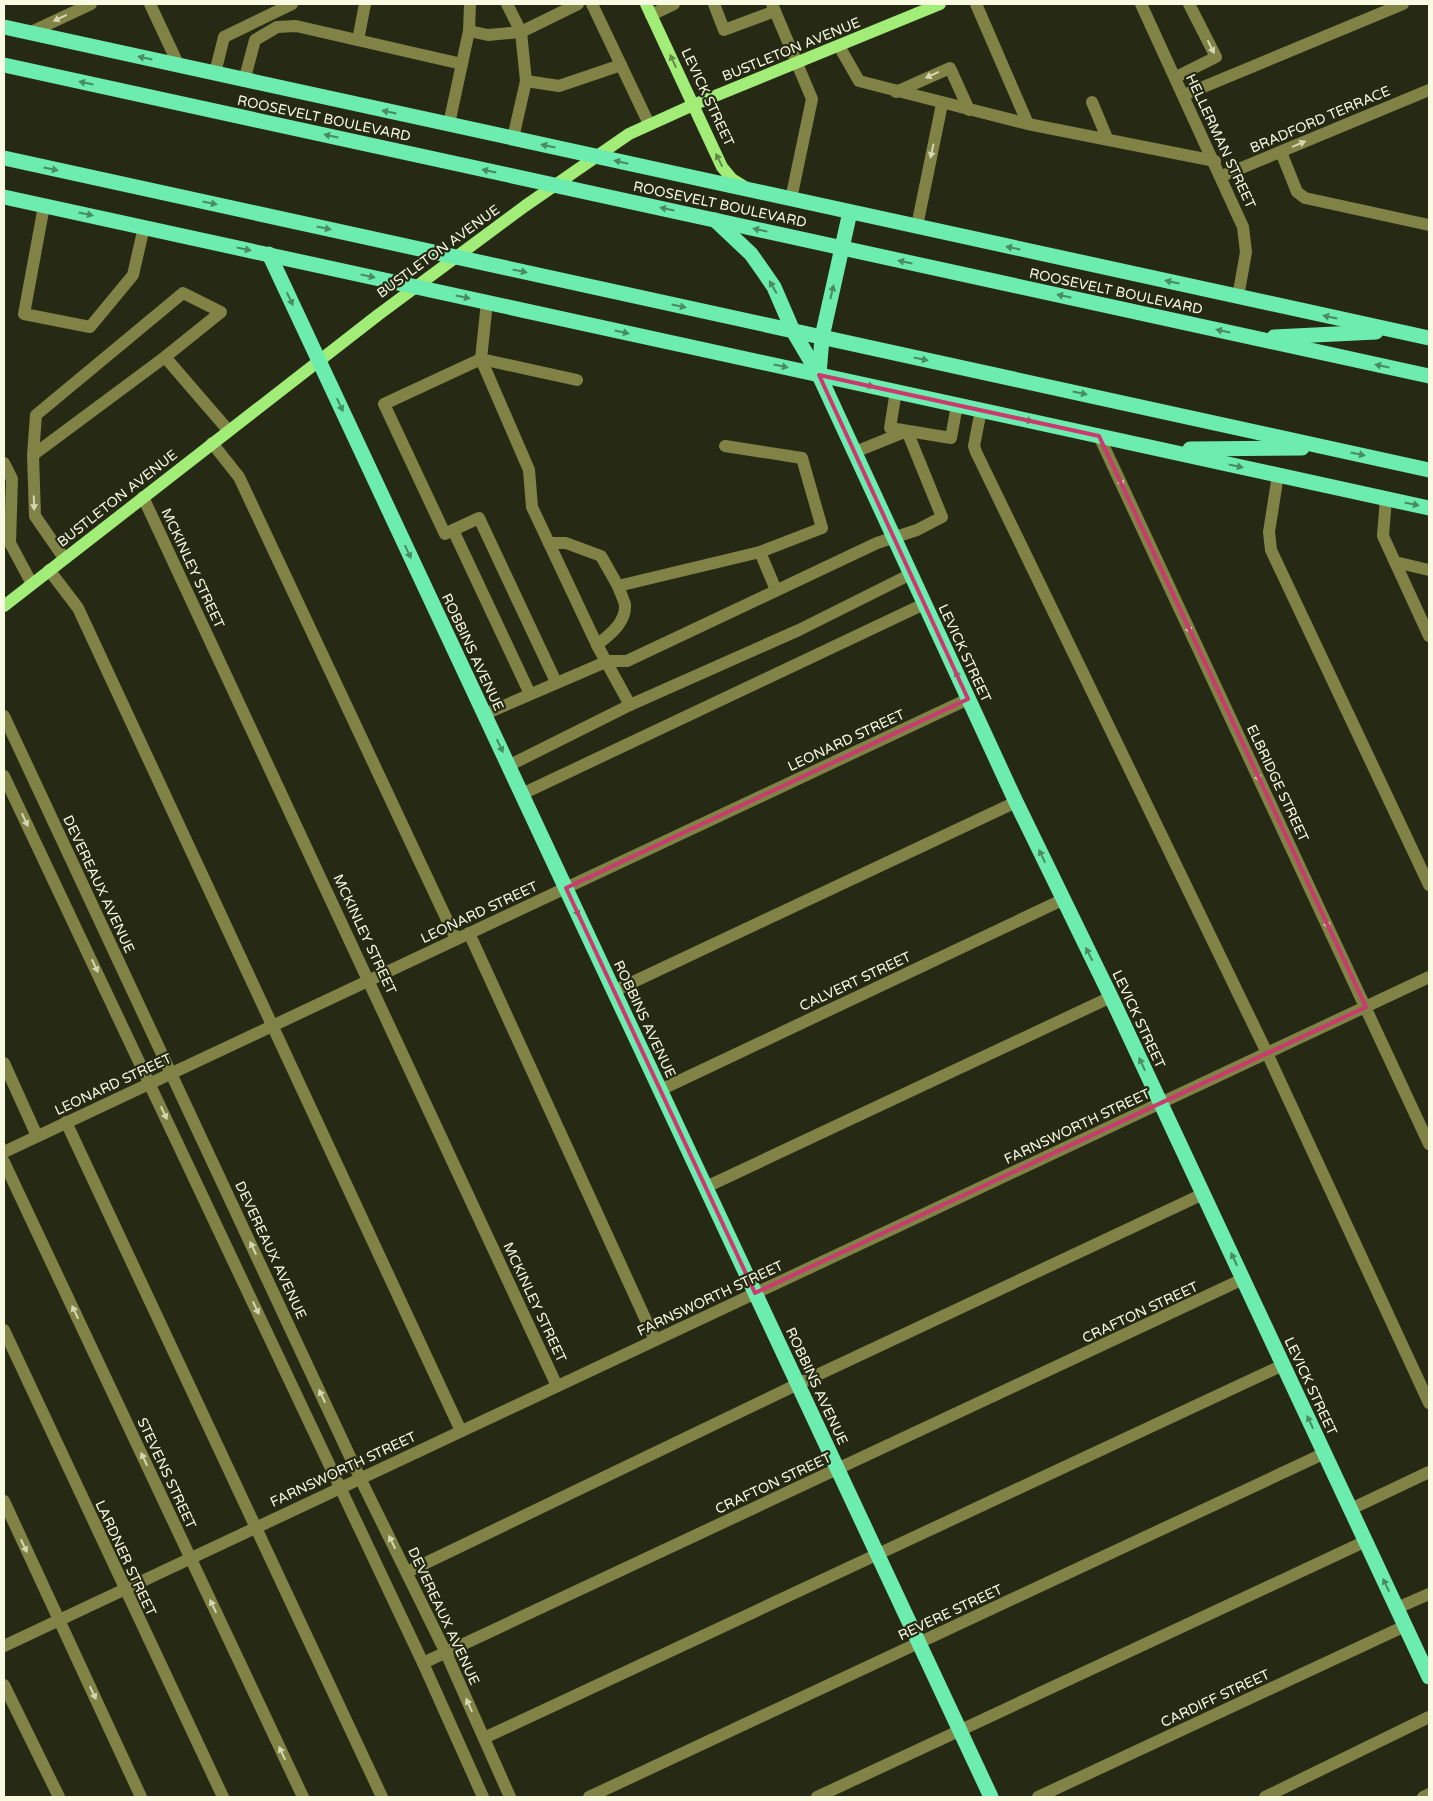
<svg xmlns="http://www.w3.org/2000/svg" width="1433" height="1801" font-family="'Varela Round',sans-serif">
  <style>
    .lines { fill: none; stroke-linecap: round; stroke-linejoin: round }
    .minor { stroke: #808246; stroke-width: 12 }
    .major { stroke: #a2ed77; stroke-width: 12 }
    .highway { stroke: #6cecaf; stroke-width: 15 }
    .oneway { fill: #d4d7b2 }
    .oneway2 { fill: #498b62 }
    .oneway3 { fill: #648c46 }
    .marked { fill: none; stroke: #ca3a6f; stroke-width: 4; stroke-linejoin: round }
    .labels { text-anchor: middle; stroke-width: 4.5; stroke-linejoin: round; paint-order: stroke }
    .street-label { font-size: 14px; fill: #f8fbe1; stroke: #262a15 }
  </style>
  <rect width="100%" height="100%" fill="#262a15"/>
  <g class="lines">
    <g class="minor">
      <path d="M150,4L179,66"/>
      <path d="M507,4L521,32L526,81"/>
      <path d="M592,4L649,124"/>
      <path d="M714,4L724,30L775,11"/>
      <path d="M772,4L812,99L791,199"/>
      <path d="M976,4L1028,124"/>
      <path d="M1141,4L1243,227L1246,252L1238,297"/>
      <path d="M651,15L674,4"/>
      <path d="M469,31L470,4"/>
      <path d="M29,33L91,4"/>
      <path d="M358,40L365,4"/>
      <path d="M839,46L859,81L1028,124L1215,161"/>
      <path d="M215,73L224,37L292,4"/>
      <path d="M1176,77L1216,57L1189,4"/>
      <path d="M244,81L255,40L277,27L296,26L462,64"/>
      <path d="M896,92L950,68L969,110"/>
      <path d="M1184,95L1403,4"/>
      <path d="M1092,102L1107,138"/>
      <path d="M449,124L469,31L488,35L521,32L578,4"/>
      <path d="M513,138L526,81L559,86L621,65"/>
      <path d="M1281,152L1297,192L1305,198L1429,225"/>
      <path d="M1222,176L1429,90"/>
      <path d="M44,206L24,314L90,327L133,275L144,227"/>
      <path d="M917,226L942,104"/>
      <path d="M487,302L481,359L529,470L532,507L597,645L630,705"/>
      <path d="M165,357L33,455L36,415L183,293L221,312L165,357L228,430"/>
      <path d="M896,391L890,428L951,438L957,405"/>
      <path d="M981,410L974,446L976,452L1267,1053L1429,1403"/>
      <path d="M1099,436L1429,1144"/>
      <path d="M212,443L239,477L456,939"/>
      <path d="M725,446L802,458L822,528L760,552"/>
      <path d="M33,455L35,516L64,558"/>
      <path d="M4,463L12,479L10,543L32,584"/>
      <path d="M1278,475L1269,532L1271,550L1429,885"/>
      <path d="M143,497L557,1386"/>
      <path d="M1386,498L1383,536L1429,636"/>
      <path d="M453,530L479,518L556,682"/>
      <path d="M549,543H566L601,556L618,586"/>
      <path d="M1395,562L1429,570"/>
      <path d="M49,570L78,608L461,1431"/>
      <path d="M597,645C609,635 626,623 625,605C624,600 620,592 618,586L760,552L776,590"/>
      <path d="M530,694L453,530L445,534L384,404L481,359L577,380"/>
      <path d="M485,714L608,661H627L877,543L917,530L942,517L907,431L855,452"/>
      <path d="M4,716L360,1478L446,1653L510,1797"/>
      <path d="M508,766L630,705L799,630L911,574"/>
      <path d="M4,776L423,1663L483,1797"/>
      <path d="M522,794L924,604"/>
      <path d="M469,933L655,1340"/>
      <path d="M614,991L1016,802"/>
      <path d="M4,1063L37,1136"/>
      <path d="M660,1090L1062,900"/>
      <path d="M66,1122L382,1797"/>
      <path d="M4,1152L968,699"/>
      <path d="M4,1162L303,1797"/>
      <path d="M706,1187L1111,997"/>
      <path d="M4,1330L223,1797"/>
      <path d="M4,1501L141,1797"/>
      <path d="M1351,1509L1429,1472"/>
      <path d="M407,1572L798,1384L1203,1194"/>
      <path d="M1397,1608L1429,1594"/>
      <path d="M4,1646L1429,977"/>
      <path d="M423,1663L1243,1279"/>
      <path d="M4,1685L59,1797"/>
      <path d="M484,1738L1283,1365"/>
      <path d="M589,1797L1325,1453"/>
      <path d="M817,1797L1366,1541"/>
      <path d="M1038,1797L1405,1626"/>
      <path d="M1265,1797L1429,1717"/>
      <path d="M1423,1797L1429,1794"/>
    </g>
    <g class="major">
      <path d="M646,4L722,167L732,179L745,187"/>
      <path d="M4,606L378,315L525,206L629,134L693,105L940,4"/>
    </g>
    <g class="highway">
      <path d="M4,27L1429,338"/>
      <path d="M4,65L1429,376"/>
      <path d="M4,158L1429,470"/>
      <path d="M4,197L1429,508"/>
      <path d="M715,220L751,254L763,271L774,287L793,331L819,375L1016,802L1111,997L1429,1677"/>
      <path d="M269,254L991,1797"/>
      <path d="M1274,337L1376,332"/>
      <path d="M819,375L822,337L850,212"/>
      <path d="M1190,449L1302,448"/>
    </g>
  </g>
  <defs><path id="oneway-solid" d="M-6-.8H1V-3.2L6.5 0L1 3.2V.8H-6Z" transform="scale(1.25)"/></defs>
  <g class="oneway">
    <use href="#oneway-solid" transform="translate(60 18) rotate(155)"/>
    <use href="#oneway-solid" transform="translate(1211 47) rotate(63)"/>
    <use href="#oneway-solid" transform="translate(932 75) rotate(156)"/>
    <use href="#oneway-solid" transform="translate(1299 144) rotate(-23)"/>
    <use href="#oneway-solid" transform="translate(932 151) rotate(102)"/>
    <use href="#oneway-solid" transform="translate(1120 480) rotate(65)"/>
    <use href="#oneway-solid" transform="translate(34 503) rotate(88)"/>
    <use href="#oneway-solid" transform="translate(1188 627) rotate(65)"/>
    <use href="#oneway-solid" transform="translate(1257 775) rotate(65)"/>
    <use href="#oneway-solid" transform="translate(25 820) rotate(65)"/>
    <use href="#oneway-solid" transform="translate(1326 922) rotate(65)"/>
    <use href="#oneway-solid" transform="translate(95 966) rotate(65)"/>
    <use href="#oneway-solid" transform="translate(164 1113) rotate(65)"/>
    <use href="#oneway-solid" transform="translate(253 1248) rotate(-115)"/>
    <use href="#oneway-solid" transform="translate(256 1308) rotate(65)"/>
    <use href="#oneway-solid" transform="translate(75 1312) rotate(-115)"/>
    <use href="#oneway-solid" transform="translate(322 1396) rotate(-115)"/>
    <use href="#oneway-solid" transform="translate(144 1459) rotate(-115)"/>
    <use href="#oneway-solid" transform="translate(392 1542) rotate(-116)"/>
    <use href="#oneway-solid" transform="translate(24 1546) rotate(65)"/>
    <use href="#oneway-solid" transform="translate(213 1606) rotate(-115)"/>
    <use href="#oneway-solid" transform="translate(93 1693) rotate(65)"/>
    <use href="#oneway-solid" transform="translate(469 1705) rotate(-114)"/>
    <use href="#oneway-solid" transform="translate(282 1753) rotate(-115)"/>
  </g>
  <g class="oneway2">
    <use href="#oneway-solid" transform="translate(145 58) rotate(-168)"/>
    <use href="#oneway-solid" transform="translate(86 83) rotate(-168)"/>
    <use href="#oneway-solid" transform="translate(389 112) rotate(-168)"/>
    <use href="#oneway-solid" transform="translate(331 136) rotate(-168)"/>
    <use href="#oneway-solid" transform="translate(548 146) rotate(-168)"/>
    <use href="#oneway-solid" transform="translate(621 162) rotate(-167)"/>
    <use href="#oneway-solid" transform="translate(51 169) rotate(12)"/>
    <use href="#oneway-solid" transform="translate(489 171) rotate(-168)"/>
    <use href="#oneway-solid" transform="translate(210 203) rotate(12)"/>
    <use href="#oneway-solid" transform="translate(667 209) rotate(-168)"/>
    <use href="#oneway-solid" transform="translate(86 214) rotate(12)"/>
    <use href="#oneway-solid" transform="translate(324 228) rotate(12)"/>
    <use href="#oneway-solid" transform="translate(760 230) rotate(-168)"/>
    <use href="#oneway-solid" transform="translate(1013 248) rotate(-168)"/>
    <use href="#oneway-solid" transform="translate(244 249) rotate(12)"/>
    <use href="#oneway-solid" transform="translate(905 262) rotate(-168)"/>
    <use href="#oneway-solid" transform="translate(520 271) rotate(12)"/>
    <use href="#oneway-solid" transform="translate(368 276) rotate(12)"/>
    <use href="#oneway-solid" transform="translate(1172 282) rotate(-168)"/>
    <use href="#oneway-solid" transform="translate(773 287) rotate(-120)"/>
    <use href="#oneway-solid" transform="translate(832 292) rotate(-77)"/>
    <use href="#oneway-solid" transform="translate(1064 296) rotate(-168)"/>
    <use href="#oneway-solid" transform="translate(463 297) rotate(12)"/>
    <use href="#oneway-solid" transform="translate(290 299) rotate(65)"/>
    <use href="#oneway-solid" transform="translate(679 306) rotate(12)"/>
    <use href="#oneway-solid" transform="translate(1330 317) rotate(-168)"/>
    <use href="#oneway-solid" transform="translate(1223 331) rotate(-168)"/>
    <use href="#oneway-solid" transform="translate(622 332) rotate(12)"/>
    <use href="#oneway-solid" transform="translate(921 359) rotate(12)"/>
    <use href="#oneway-solid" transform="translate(781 366) rotate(12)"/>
    <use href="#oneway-solid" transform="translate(1382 366) rotate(-168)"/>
    <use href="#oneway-solid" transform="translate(867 385) rotate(12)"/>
    <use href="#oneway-solid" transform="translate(1080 393) rotate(12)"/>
    <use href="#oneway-solid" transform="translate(340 405) rotate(65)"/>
    <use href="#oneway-solid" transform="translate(1026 420) rotate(12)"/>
    <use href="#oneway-solid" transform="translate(1358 454) rotate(12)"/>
    <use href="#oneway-solid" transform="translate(1236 466) rotate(12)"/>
    <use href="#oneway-solid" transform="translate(1412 504) rotate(12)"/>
    <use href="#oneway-solid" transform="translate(408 552) rotate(65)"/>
    <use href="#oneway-solid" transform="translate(958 677) rotate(-115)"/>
    <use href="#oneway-solid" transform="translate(500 746) rotate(65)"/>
    <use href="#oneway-solid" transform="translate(1042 856) rotate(-115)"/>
    <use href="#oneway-solid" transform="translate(576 910) rotate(65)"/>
    <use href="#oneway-solid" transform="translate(1089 954) rotate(-117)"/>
    <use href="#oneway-solid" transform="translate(1142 1064) rotate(-115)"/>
    <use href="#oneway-solid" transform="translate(1234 1259) rotate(-115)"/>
    <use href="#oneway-solid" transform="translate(1310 1422) rotate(-115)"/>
    <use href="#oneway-solid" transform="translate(1386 1585) rotate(-115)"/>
  </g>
  <g class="oneway3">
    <use href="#oneway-solid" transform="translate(673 61) rotate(-115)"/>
    <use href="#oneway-solid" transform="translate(719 160) rotate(-116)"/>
  </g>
  <path class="marked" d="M819,375L1099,436L1366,1007L755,1293L566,888L968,699Z"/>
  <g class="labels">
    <g class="street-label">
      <text transform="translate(791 49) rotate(-22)" y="5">BUSTLETON AVENUE</text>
      <text transform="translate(708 97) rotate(65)" y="5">LEVICK STREET</text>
      <text transform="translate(324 118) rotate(12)" y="5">ROOSEVELT BOULEVARD</text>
      <text transform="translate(1320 119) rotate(-23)" y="5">BRADFORD TERRACE</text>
      <text transform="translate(1221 141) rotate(65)" y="5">HELLERMAN STREET</text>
      <text transform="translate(720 204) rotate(12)" y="5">ROOSEVELT BOULEVARD</text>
      <text transform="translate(438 251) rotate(-36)" y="5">BUSTLETON AVENUE</text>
      <text transform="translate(1116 291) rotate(12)" y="5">ROOSEVELT BOULEVARD</text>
      <text transform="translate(117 498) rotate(-38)" y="5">BUSTLETON AVENUE</text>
      <text transform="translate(193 568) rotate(65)" y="5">MCKINLEY STREET</text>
      <text transform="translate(473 652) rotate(65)" y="5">ROBBINS AVENUE</text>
      <text transform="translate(965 653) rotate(65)" y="5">LEVICK STREET</text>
      <text transform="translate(846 740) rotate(-25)" y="5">LEONARD STREET</text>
      <text transform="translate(1278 783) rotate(65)" y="5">ELBRIDGE STREET</text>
      <text transform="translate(99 884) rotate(65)" y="5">DEVEREAUX AVENUE</text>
      <text transform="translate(479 912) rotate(-25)" y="5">LEONARD STREET</text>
      <text transform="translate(365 934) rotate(65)" y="5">MCKINLEY STREET</text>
      <text transform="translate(855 981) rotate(-25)" y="5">CALVERT STREET</text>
      <text transform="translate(645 1019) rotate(65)" y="5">ROBBINS AVENUE</text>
      <text transform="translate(1139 1019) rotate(65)" y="5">LEVICK STREET</text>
      <text transform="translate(113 1084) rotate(-25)" y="5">LEONARD STREET</text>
      <text transform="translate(1077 1126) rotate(-25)" y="5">FARNSWORTH STREET</text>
      <text transform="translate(271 1250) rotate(65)" y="5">DEVEREAUX AVENUE</text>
      <text transform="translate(710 1298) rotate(-25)" y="5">FARNSWORTH STREET</text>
      <text transform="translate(535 1302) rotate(65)" y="5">MCKINLEY STREET</text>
      <text transform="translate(1140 1312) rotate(-25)" y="5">CRAFTON STREET</text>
      <text transform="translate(817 1386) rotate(65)" y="5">ROBBINS AVENUE</text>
      <text transform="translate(1311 1386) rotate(65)" y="5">LEVICK STREET</text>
      <text transform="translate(343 1469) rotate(-25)" y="5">FARNSWORTH STREET</text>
      <text transform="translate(167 1473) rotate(65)" y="5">STEVENS STREET</text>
      <text transform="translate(773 1483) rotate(-25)" y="5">CRAFTON STREET</text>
      <text transform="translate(126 1558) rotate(65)" y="5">LARDNER STREET</text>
      <text transform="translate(950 1612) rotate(-25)" y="5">REVERE STREET</text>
      <text transform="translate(444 1616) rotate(65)" y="5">DEVEREAUX AVENUE</text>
      <text transform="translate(1215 1698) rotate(-25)" y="5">CARDIFF STREET</text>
    </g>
  </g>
  <rect width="1433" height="1801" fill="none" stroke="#f8fbe1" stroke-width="10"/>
</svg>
